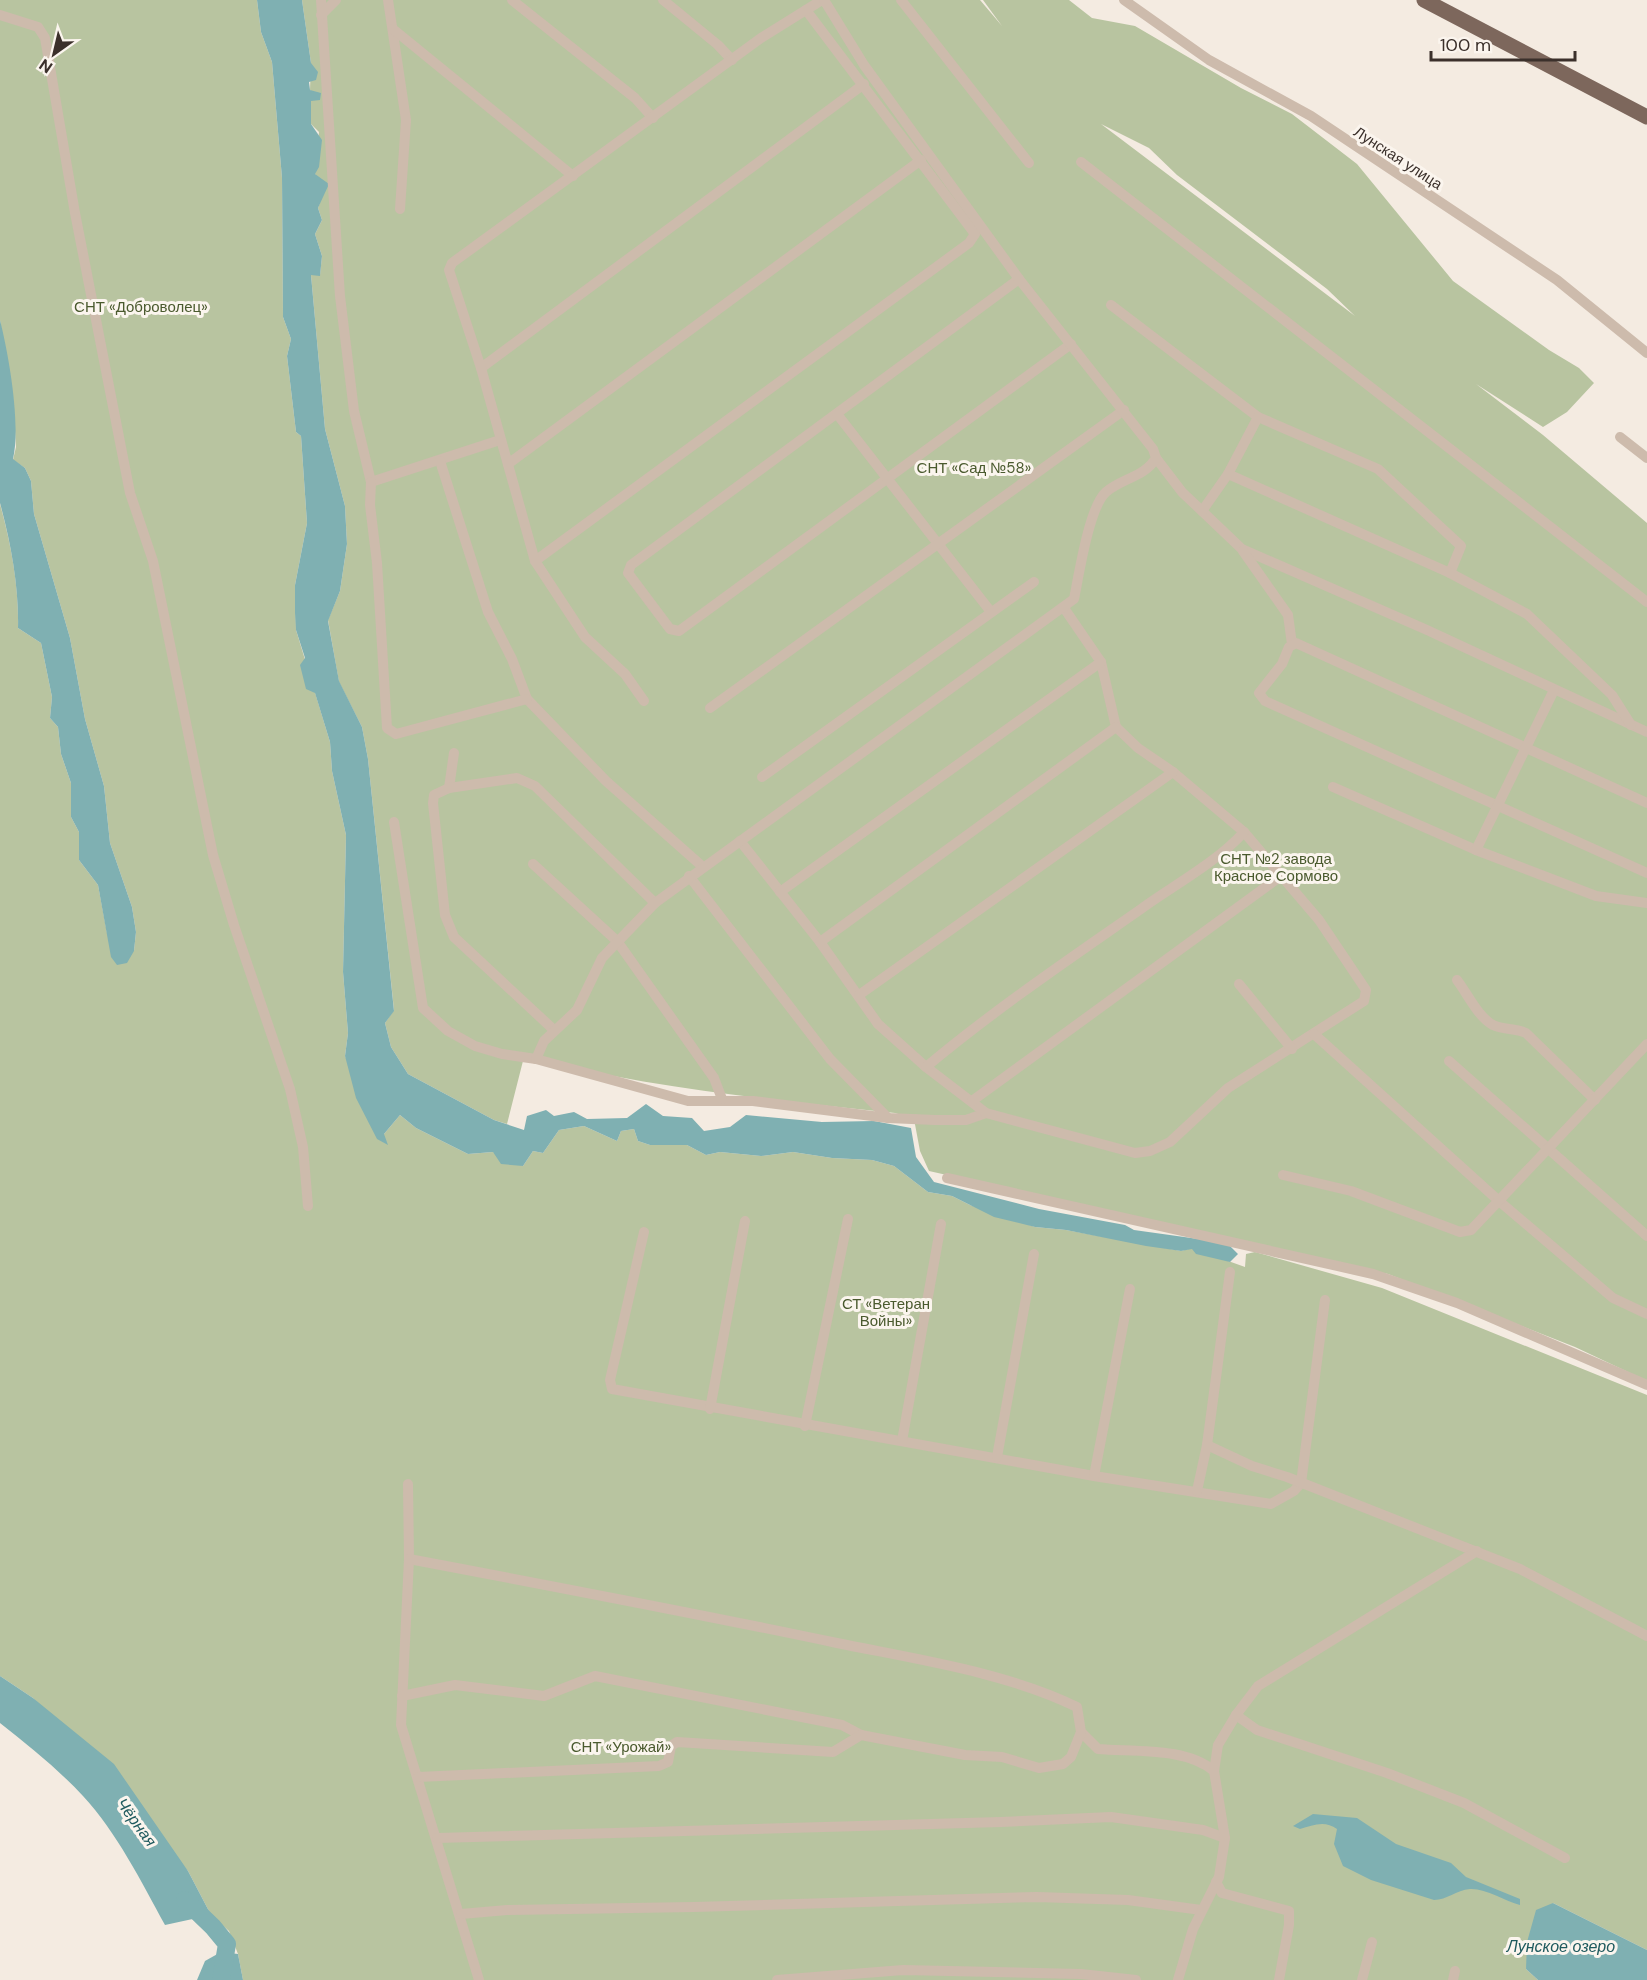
<svg xmlns="http://www.w3.org/2000/svg" width="1647" height="1980" font-family="'DM Sans',sans-serif">
  <style>
    .green { fill: #b8c4a0; fill-rule: evenodd }
    .water { fill: #7fb0b2 }
    .lines { fill: none; stroke-linecap: round; stroke-linejoin: round }
    .river { stroke: #7fb0b2; stroke-width: 18 }
    .minor { stroke: #cdbbac; stroke-width: 10 }
    .primary { stroke: #7d675c; stroke-width: 15 }
    .labels { text-anchor: middle; stroke-width: 6; stroke-linejoin: round; paint-order: stroke }
    .street-label { font-size: 15px; fill: #3b302b; stroke: #fbf5ee }
    .park-label { font-size: 15px; fill: #4a5a2e; stroke: #fbf5ee }
    .water-label { font-size: 16px; font-style: italic; fill: #1f5a5e; stroke: #fbf5ee }
  </style>
  <rect width="100%" height="100%" fill="#f4ebe1"/>
  <g class="green">
    <path d="M0,0H257L261,32L272,62L282,178L283,317L291,339L287,356L296,432L301,436L307,523L295,585L296,630L330,742L332,771L346,835L343,972L348,1033L345,1056L384,1134L400,1115L416,1128L468,1154L493,1152L523,1166L533,1151L543,1153L559,1130L584,1126L617,1141L621,1131L634,1129L638,1141L650,1145H687L706,1155L720,1152L761,1156L793,1152L832,1158L872,1160L894,1166L928,1192L952,1196L970,1205L1035,1227L1066,1230L1181,1251L1192,1248L1245,1267L1246,1254L1255,1252L1382,1288L1647,1395V1950L1553,1903L1526,1969L1538,1980H243L238,1954L229,1931L211,1915L188,1871L33,1698L0,1676V504C11,544 19,586 18,628L41,643L52,697L50,718L58,727L61,754L71,783V817L79,832V860L98,885L107,933L134,951L136,932L132,907L110,843L104,786L85,719L70,638L34,514L31,481L25,468L13,460L16,447L14,414L0,320Z"/>
    <path d="M302,0H980L1002,26L983,0H1069L1092,18L1135,26L1241,88L1292,114L1357,164L1453,281L1549,350L1579,368L1594,383L1567,412L1543,427L1476,384L1543,435L1647,523V1381L1575,1347L1388,1274L929,1171L920,1151L914,1119L895,1113C771,1100 646,1087 524,1057L507,1124L494,1120L408,1074L391,1047L385,1023L394,1010L368,759L362,727L339,682L328,620L340,591L347,544L345,506L325,429L311,275H320L322,256L315,234L322,220L318,208L324,191L315,174L319,132L311,124V100H320L310,90L311,63ZM1101,124L1149,148L1177,175L1327,289L1355,316Z"/>
  </g>
  <g class="water">
    <path d="M257,0H302L311,63L318,72L316,80L309,82L310,90L321,93L320,100L311,101V124L322,140L319,167L315,174L329,184L318,208L322,220L315,234L322,256L320,276L311,275L325,429L345,506L347,544L340,591L328,621L339,681L362,727L368,759L394,1011L385,1023L391,1047L408,1074L494,1120L524,1130L527,1116L546,1110L554,1116L574,1112L587,1119L627,1118L646,1104L663,1116L692,1118L704,1131L730,1127L746,1115L822,1122L874,1121L911,1128L916,1157L934,1182L1039,1209L1125,1225L1134,1230L1227,1243L1238,1254L1230,1262L1196,1254L1192,1249L1181,1251L1146,1246L1066,1230L1035,1227L994,1217L952,1196L928,1192L894,1166L872,1160L832,1158L793,1152L761,1156L720,1152L706,1155L687,1145H650L638,1141L634,1129L621,1131L617,1141L584,1126L559,1130L543,1153L533,1151L523,1166L501,1164L493,1152L468,1154L416,1128L400,1115L384,1134L388,1145L377,1139L356,1098L345,1056L348,1033L343,972L346,835L332,771L330,742L315,693L306,689L300,665L305,658L296,630L295,613V585L307,523L301,436L296,432L287,356L291,339L283,317L282,178L272,62L261,32Z"/>
    <path d="M0,320C9,356 21,425 13,459L25,468L31,481L34,514L70,638L85,719L104,786L110,843L132,907L136,932L134,951L127,963L117,965L111,957L98,885L79,860V832L71,817V783L61,754L58,727L50,718L52,697L41,643L18,628C19,587 11,544 0,503Z"/>
    <path d="M0,1676L33,1698L114,1764L188,1871L211,1915L165,1925C141,1881 117,1833 83,1796C58,1769 29,1746 0,1723Z"/>
    <path d="M1313,1814L1357,1818L1396,1844L1451,1863L1466,1877L1520,1899V1905C1505,1901 1485,1888 1470,1889C1456,1890 1447,1900 1434,1900L1371,1880L1343,1866L1334,1844L1337,1829C1325,1820 1313,1825 1300,1829L1293,1826Z"/>
    <path d="M1553,1903L1647,1950V1980H1538L1526,1969L1527,1942L1536,1910Z"/>
    <path d="M221,1952L238,1954L243,1980H197L205,1961Z"/>
  </g>
  <g class="lines">
    <path class="river" d="M185,1900L213,1927L227,1944L221,1980"/>
    <g class="minor">
      <path d="M321,0L340,296L354,411L371,482L500,440"/>
      <path d="M388,0L406,120L400,209"/>
      <path d="M512,0L635,98L653,118"/>
      <path d="M663,0L718,45L732,60"/>
      <path d="M901,0L1029,163"/>
      <path d="M1124,0L1209,60L1311,116L1557,280L1647,353"/>
      <path d="M0,15L38,27L45,38L75,213L130,493L153,561L213,855L234,925L290,1089L303,1147L308,1206"/>
      <path d="M321,15L336,0"/>
      <path d="M393,29L573,176"/>
      <path d="M1081,162L1647,602"/>
      <path d="M1019,279L631,565L628,573L670,629L679,631L1071,344"/>
      <path d="M1111,305L1258,417L1378,469L1461,546L1450,573"/>
      <path d="M481,368L864,84"/>
      <path d="M837,414L991,612"/>
      <path d="M1620,437L1647,458"/>
      <path d="M1156,458L1182,492L1242,549L1427,630L1647,732"/>
      <path d="M440,461L488,612L512,659L527,699L606,781L703,867"/>
      <path d="M508,464L921,160"/>
      <path d="M1228,474L1450,573L1527,614L1612,695L1631,725"/>
      <path d="M371,482L370,505L377,563L387,728L396,734L527,699"/>
      <path d="M1202,511L1228,474L1258,417"/>
      <path d="M1243,551L1288,615L1292,644"/>
      <path d="M535,561L969,243L975,234L806,10"/>
      <path d="M644,701L625,674L585,637L535,561L481,368L449,270L452,263L761,38L822,0"/>
      <path d="M710,708L1124,410"/>
      <path d="M762,777L1034,582"/>
      <path d="M1333,787L1476,850L1596,896L1647,903"/>
      <path d="M449,788L454,753"/>
      <path d="M1647,803L1296,643L1289,647L1282,664L1259,693L1265,701L1647,873"/>
      <path d="M394,822L423,1008L448,1031L475,1046L502,1054L536,1059L688,1101H753L888,1118L935,1120H966L986,1113"/>
      <path d="M740,841L820,942L878,1024L926,1067L986,1113L1135,1153L1150,1151L1170,1142L1228,1088L1364,1001L1366,990L1319,920L1244,832L1173,772L1138,748L1116,727L1101,662L1064,608"/>
      <path d="M1476,850L1554,690"/>
      <path d="M533,864L617,941L714,1078L722,1099"/>
      <path d="M689,876L830,1059L888,1118"/>
      <path d="M780,892L1101,662"/>
      <path d="M820,942L1116,727"/>
      <path d="M1457,980C1467,993 1478,1017 1493,1025C1503,1030 1515,1028 1526,1033L1595,1100"/>
      <path d="M1239,984L1292,1049"/>
      <path d="M859,995L1173,772"/>
      <path d="M554,1030L454,937L445,915L433,803L434,795L449,788L517,778L535,786L655,903"/>
      <path d="M1314,1034L1499,1201L1613,1298L1647,1314"/>
      <path d="M536,1059L544,1041L577,1010L602,958L655,903L1074,599C1079,575 1089,507 1106,492C1121,479 1146,476 1156,458L1153,449L1019,279L864,65L824,0"/>
      <path d="M1449,1061L1647,1236"/>
      <path d="M926,1067C994,1010 1068,960 1141,909C1174,885 1216,863 1244,832"/>
      <path d="M972,1101L1281,876"/>
      <path d="M1283,1175L1351,1191L1460,1232L1471,1230L1647,1044"/>
      <path d="M947,1178L1373,1274L1457,1303L1647,1385"/>
      <path d="M644,1232L610,1380L612,1389L1094,1476L1271,1504L1294,1491L1301,1483L1325,1300"/>
      <path d="M710,1409L745,1221"/>
      <path d="M805,1426L848,1219"/>
      <path d="M902,1441L941,1224"/>
      <path d="M1207,1445L1252,1466L1287,1477L1520,1569L1647,1636"/>
      <path d="M997,1457L1034,1254"/>
      <path d="M1094,1476L1130,1289"/>
      <path d="M408,1484L409,1559L401,1725L479,1980"/>
      <path d="M1197,1491L1207,1445L1230,1272"/>
      <path d="M409,1559C552,1586 695,1613 837,1643C915,1659 1005,1672 1077,1707L1081,1732L1098,1749C1134,1752 1186,1747 1214,1771"/>
      <path d="M402,1696L455,1685L544,1696L595,1676L842,1725L861,1735"/>
      <path d="M1236,1715L1257,1730L1387,1773L1464,1803L1565,1858"/>
      <path d="M418,1777L659,1766L668,1762L671,1746L677,1742L833,1752L861,1735L965,1755L1002,1757L1039,1768L1063,1764L1071,1757L1081,1732"/>
      <path d="M437,1838L1001,1822L1111,1817L1203,1830L1225,1838"/>
      <path d="M1216,1882L1222,1893L1289,1911V1925L1279,1980"/>
      <path d="M461,1914L507,1910L694,1907L1037,1897L1128,1900L1201,1910"/>
      <path d="M777,1980L903,1970L1081,1974L1136,1980"/>
      <path d="M1178,1980L1193,1929L1219,1877L1225,1838L1214,1771L1218,1745L1236,1715L1258,1686L1477,1551"/>
      <path d="M1362,1980L1372,1942"/>
      <path d="M1453,1980L1455,1971"/>
    </g>
    <path class="primary" d="M1424,0L1647,117"/>
  </g>
  <g class="labels">
    <g class="street-label">
      <text transform="translate(1398 158) rotate(33)" y="5">Лунская улица</text>
    </g>
    <g class="park-label">
      <text x="141" y="312">СНТ «Доброволец»</text>
      <text x="974" y="473">СНТ «Сад №58»</text>
      <text x="1276" y="864">СНТ №2 завода<tspan x="1276" dy="17">Красное Сормово</tspan></text>
      <text x="886" y="1309">СТ «Ветеран<tspan x="886" dy="17">Войны»</tspan></text>
      <text x="621" y="1752">СНТ «Урожай»</text>
    </g>
    <g class="water-label">
      <text transform="translate(137 1822) rotate(54)" y="6">Чёрная</text>
      <text x="1561" y="1952">Лунское озеро</text>
    </g>
  </g>
  <g transform="translate(54 54) rotate(214)" stroke="#fbf5ee" stroke-width="4.5" paint-order="stroke">
  <path d="M0-4.5L10 22L0 15L-10 22Z" fill="#3b302b"/>
  <text y="-9" font-size="16" font-weight="bold" text-anchor="middle" fill="#3b302b">N</text>
  </g>
  <path d="M1431 51v9h144v-9" fill="none" stroke="#3b302b" stroke-width="3"/>
  <text x="1440" y="51" font-size="18" fill="#3b302b" stroke="#fbf5ee" stroke-width="4.5" paint-order="stroke">100 m</text>
</svg>
